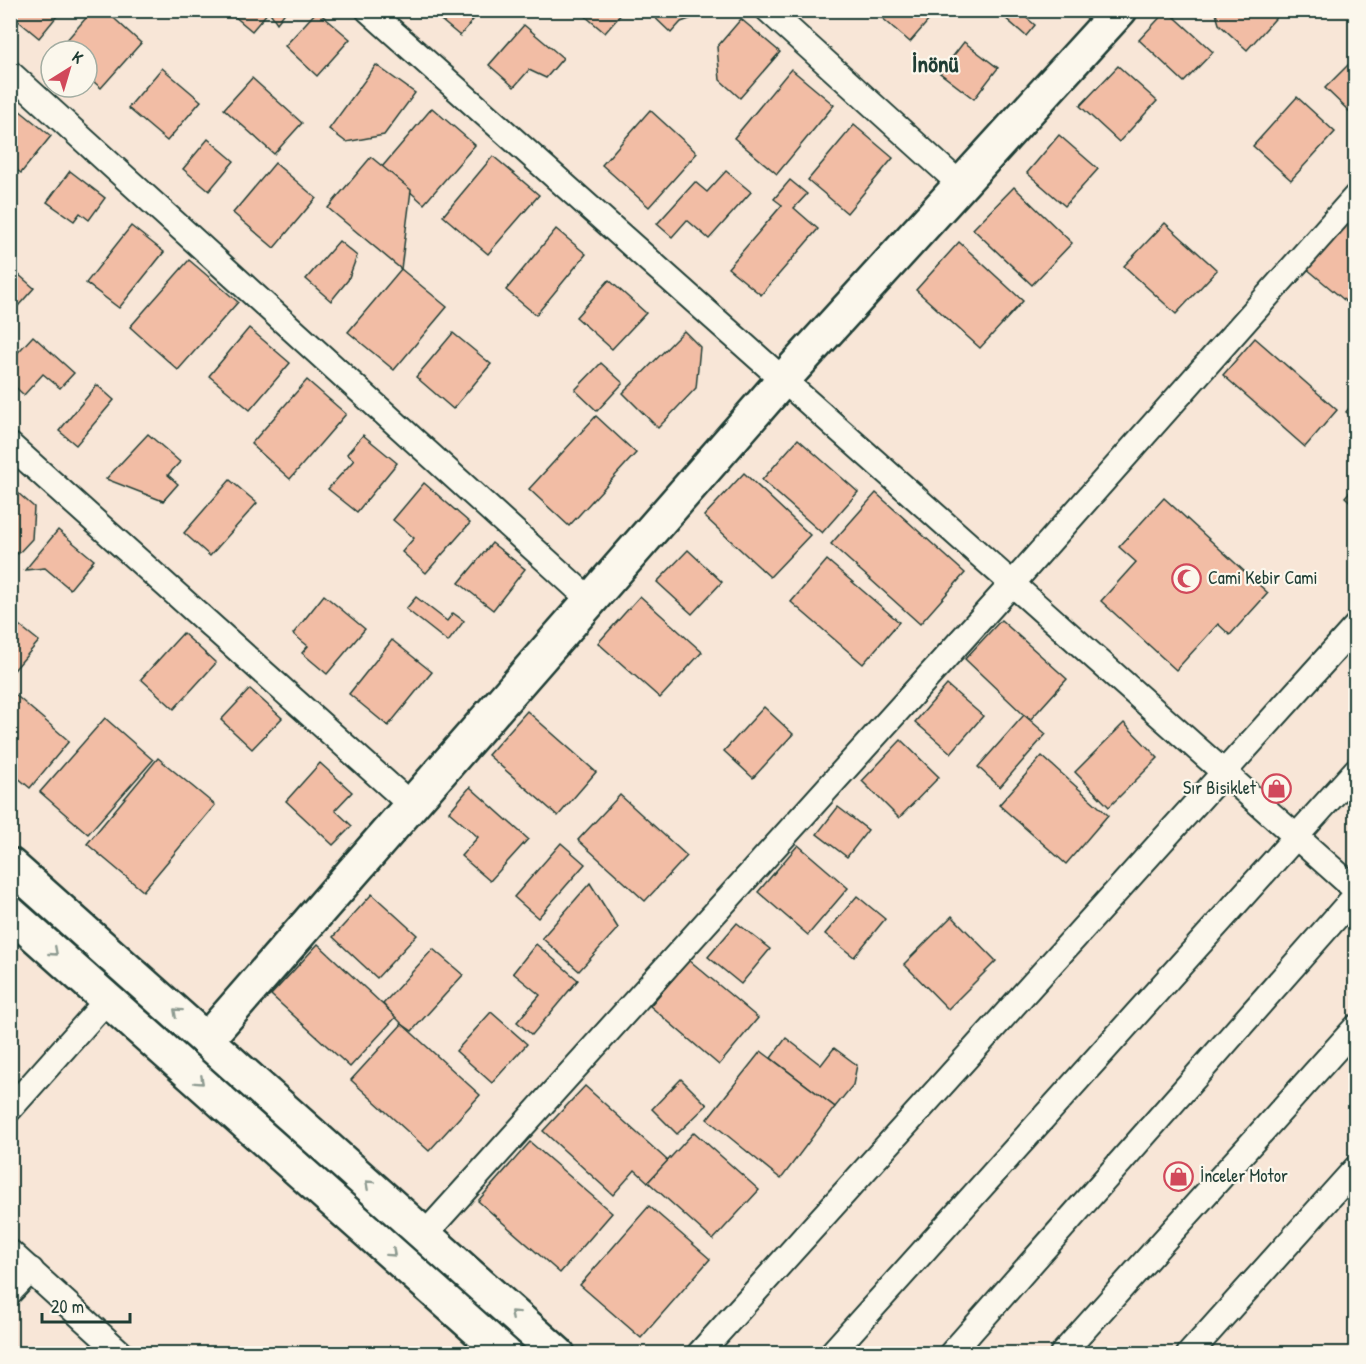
<svg xmlns="http://www.w3.org/2000/svg" width="1366" height="1364" font-family="'Patrick Hand',sans-serif">
  <style>
    .building { fill: #f2bda5; stroke: #1f3d34; stroke-width: 1.5 }
    .lines { fill: none; stroke-linecap: round; stroke-linejoin: round }
    .street-casing { stroke: #1f3d34; stroke-width: 28 }
    .secondary-casing { stroke: #1f3d34; stroke-width: 38 }
    .primary-casing { stroke: #1f3d34; stroke-width: 38 }
    .street { stroke: #fbf7ec; stroke-width: 24 }
    .secondary { stroke: #fbf7ec; stroke-width: 33 }
    .primary { stroke: #fbf7ec; stroke-width: 33 }
    .oneway { stroke: #8d9a90 }
    .labels { text-anchor: middle; stroke-width: 4.5; stroke-linejoin: round; paint-order: stroke }
    .poi-label { font-size: 18px; fill: #1f3d34; stroke: #fbf7ec; text-anchor: start }
    .district-label { font-size: 24px; font-weight: bold; fill: #1f3d34; stroke: #fbf7ec }
  </style>
  <rect width="100%" height="100%" fill="#f8e6d7"/>
  <filter id="ink" filterUnits="userSpaceOnUse"><feTurbulence type="fractalNoise" baseFrequency=".0167" numOctaves="2"/><feDisplacementMap in="SourceGraphic" scale="12" xChannelSelector="R" yChannelSelector="G"/><feConvolveMatrix kernelMatrix="1 2 1 2 8 2 1 2 1" color-interpolation-filters="sRGB"/></filter>
  <g filter="url(#ink)">
    <g class="building">
      <path d="M10,10H62L39,38L10,14Z"/>
      <path d="M93,10H105L141,43L101,88L87,76V51L58,50Z"/>
      <path d="M227,10H287L277,23L269,11L252,31Z"/>
      <path d="M429,10H481L460,36Z"/>
      <path d="M578,10H624V11L605,33Z"/>
      <path d="M647,10H700L695,17L681,22L671,33Z"/>
      <path d="M885,10H934L936,12L910,42L880,16Z"/>
      <path d="M996,10H1017L1035,25L1026,36Z"/>
      <path d="M1167,10L1213,52L1184,82L1139,40Z"/>
      <path d="M1215,10H1283L1247,50L1219,24Z"/>
      <path d="M317,11L350,39L317,76L285,46Z"/>
      <path d="M741,19L780,52L740,98L720,80L717,47Z"/>
      <path d="M524,25L563,58L546,78L529,70L514,87L489,65Z"/>
      <path d="M964,42L998,68L974,99L940,73Z"/>
      <path d="M1351,62L1356,67V111L1352,114L1325,88Z"/>
      <path d="M376,65L415,93L384,135L346,142L329,129Z"/>
      <path d="M1118,66L1157,101L1119,142L1080,106Z"/>
      <path d="M162,68L201,101L167,141L128,108Z"/>
      <path d="M791,69L834,105L777,174L734,138Z"/>
      <path d="M252,78L302,123L274,154L224,109Z"/>
      <path d="M1297,97L1335,132L1291,180L1253,146Z"/>
      <path d="M14,106L51,136L21,173L10,165V110Z"/>
      <path d="M432,108L475,145L424,204L382,167Z"/>
      <path d="M650,110L697,153L649,207L602,165Z"/>
      <path d="M854,125L893,158L847,213L808,180Z"/>
      <path d="M1059,135L1098,169L1065,206L1027,173Z"/>
      <path d="M208,139L234,161L209,191L183,169Z"/>
      <path d="M493,156L539,195L488,254L443,216Z"/>
      <path d="M371,157L411,190L401,269L328,208Z"/>
      <path d="M275,163L316,198L274,248L233,213Z"/>
      <path d="M70,171L105,198L89,220L80,213L74,221L47,202Z"/>
      <path d="M726,171L751,192L709,239L687,220L672,237L657,224L695,182L707,192Z"/>
      <path d="M790,180L807,194L794,208L818,229L761,295L728,268L782,205L774,199Z"/>
      <path d="M1014,187L1072,243L1032,285L973,229Z"/>
      <path d="M1356,210V310L1306,268Z"/>
      <path d="M1165,223L1217,270L1176,314L1124,266Z"/>
      <path d="M131,226L164,252L119,308L86,283Z"/>
      <path d="M556,229L586,254L536,315L506,290Z"/>
      <path d="M339,241L357,256L348,280L331,301L306,279Z"/>
      <path d="M959,242L1023,301L980,348L916,290Z"/>
      <path d="M189,260L238,302L178,370L130,327Z"/>
      <path d="M10,267L34,288L10,315Z"/>
      <path d="M401,269L447,307L394,370L348,332Z"/>
      <path d="M609,280L646,313L612,349L576,317Z"/>
      <path d="M249,328L290,363L250,410L209,376Z"/>
      <path d="M684,331L700,347L696,388L658,428L623,393Z"/>
      <path d="M453,333L491,364L453,409L416,377Z"/>
      <path d="M33,336L74,373L60,388L43,374L24,395L10,382V361Z"/>
      <path d="M1255,338L1337,410L1305,447L1223,375Z"/>
      <path d="M601,363L623,383L597,411L575,390Z"/>
      <path d="M307,380L346,414L290,479L251,444Z"/>
      <path d="M97,385L114,400L76,445L59,431Z"/>
      <path d="M1356,400V420L1346,412Z"/>
      <path d="M596,416L636,453L569,526L529,489Z"/>
      <path d="M148,434L180,462L168,475L178,484L163,501L106,479Z"/>
      <path d="M363,435L397,463L357,512L328,489L354,460L347,454Z"/>
      <path d="M798,439L858,492L822,533L762,480Z"/>
      <path d="M744,473L810,535L770,577L704,516Z"/>
      <path d="M230,480L257,503L210,556L184,533Z"/>
      <path d="M424,483L470,523L426,573L402,552L414,538L393,520Z"/>
      <path d="M1356,485V507L1345,497Z"/>
      <path d="M10,486L34,507L32,539L18,554L10,547Z"/>
      <path d="M876,493L965,573L920,624L831,544Z"/>
      <path d="M1164,498L1268,593L1230,635L1218,624L1176,670L1101,601L1136,562L1119,547Z"/>
      <path d="M58,530L94,560L70,589L45,568L25,570Z"/>
      <path d="M492,543L525,569L493,610L459,583Z"/>
      <path d="M688,550L722,582L692,614L657,582Z"/>
      <path d="M827,560L899,622L863,664L791,602Z"/>
      <path d="M324,595L365,629L327,674L302,653L308,646L293,634Z"/>
      <path d="M640,596L702,652L660,698L598,643Z"/>
      <path d="M416,597L447,621L453,613L464,621L448,642L406,609Z"/>
      <path d="M10,618L39,641L10,675Z"/>
      <path d="M1001,620L1067,679L1031,719L1024,715L965,659Z"/>
      <path d="M183,633L216,663L174,709L141,679Z"/>
      <path d="M392,640L432,672L388,726L349,694Z"/>
      <path d="M947,685L983,716L951,753L915,722Z"/>
      <path d="M250,689L282,718L252,749L221,720Z"/>
      <path d="M12,692L69,741L30,788L10,771Z"/>
      <path d="M764,707L793,734L753,778L724,751Z"/>
      <path d="M527,711L596,772L558,816L488,755Z"/>
      <path d="M1024,715L1046,734L1000,787L978,767Z"/>
      <path d="M105,718L153,760L88,834L40,792Z"/>
      <path d="M1124,723L1158,758L1109,807L1075,772Z"/>
      <path d="M901,740L939,777L899,818L862,781Z"/>
      <path d="M1042,756L1108,815L1066,864L999,805Z"/>
      <path d="M158,758L215,805L143,891L87,844Z"/>
      <path d="M320,763L352,792L335,810L352,826L333,845L286,801Z"/>
      <path d="M470,787L528,839L490,881L461,856L478,837L449,812Z"/>
      <path d="M620,795L687,856L645,901L578,840Z"/>
      <path d="M838,807L868,830L847,857L817,834Z"/>
      <path d="M561,843L585,864L538,918L514,897Z"/>
      <path d="M798,845L848,888L808,935L758,892Z"/>
      <path d="M590,883L618,928L579,971L542,938Z"/>
      <path d="M372,894L417,935L377,978L333,937Z"/>
      <path d="M857,896L885,919L854,957L825,934Z"/>
      <path d="M952,916L996,961L948,1009L904,964Z"/>
      <path d="M737,923L770,949L741,984L708,957Z"/>
      <path d="M318,944L396,1017L350,1067L271,995Z"/>
      <path d="M536,944L578,980L532,1035L517,1022L540,995L513,973Z"/>
      <path d="M433,949L463,975L412,1031L402,1024L383,1004Z"/>
      <path d="M689,960L758,1018L719,1065L650,1006Z"/>
      <path d="M491,1012L527,1044L492,1083L456,1051Z"/>
      <path d="M402,1024L480,1095L429,1151L351,1080Z"/>
      <path d="M786,1038L821,1065L834,1048L857,1065L853,1085L835,1107L771,1058Z"/>
      <path d="M761,1051L835,1107L781,1179L707,1119Z"/>
      <path d="M681,1079L707,1105L677,1134L652,1109Z"/>
      <path d="M585,1086L668,1161L648,1182L635,1170L613,1195L543,1131Z"/>
      <path d="M694,1132L759,1190L713,1240L648,1182Z"/>
      <path d="M530,1142L612,1213L560,1273L478,1201Z"/>
      <path d="M649,1206L710,1259L641,1338L580,1285Z"/>
    </g>
    <g class="lines">
      <defs>
        <g id="street">
          <path d="M368,10L1356,890"/>
          <path d="M768,10L961,185"/>
          <path d="M10,73L590,600"/>
          <path d="M10,445L411,805"/>
          <path d="M10,1109L108,999"/>
          <path d="M425,1234L1012,584L1356,196"/>
          <path d="M10,1252L122,1354"/>
          <path d="M10,1292L31,1270"/>
          <path d="M699,1354L1356,626"/>
          <path d="M831,1354L1356,770"/>
          <path d="M951,1354L1356,895"/>
          <path d="M1062,1354L1356,1027"/>
          <path d="M1189,1354L1356,1168"/>
        </g>
        <path id="secondary" d="M207,1039L782,381L1120,10"/>
        <g id="primary">
          <path d="M10,865L558,1354"/>
          <path d="M10,913L505,1354"/>
        </g>
      </defs>
      <use href="#street" class="street-casing"/>
      <use href="#secondary" class="secondary-casing"/>
      <use href="#primary" class="primary-casing"/>
      <use href="#street" class="street"/>
      <use href="#secondary" class="secondary"/>
      <use href="#primary" class="primary"/>
    </g>
    <defs><path id="oneway-chevron" d="M-2-3.5L2.5 0L-2 3.5" fill="none" stroke-width="1.6" stroke-linecap="round" stroke-linejoin="round" transform="scale(1.5)"/></defs>
    <g class="oneway">
      <use href="#oneway-chevron" transform="translate(54 952) rotate(41)"/>
      <use href="#oneway-chevron" transform="translate(177 1012) rotate(-138)"/>
      <use href="#oneway-chevron" transform="translate(200 1081) rotate(42)"/>
      <use href="#oneway-chevron" transform="translate(369 1184) rotate(-138)"/>
      <use href="#oneway-chevron" transform="translate(392 1253) rotate(42)"/>
      <use href="#oneway-chevron" transform="translate(514 1314) rotate(-138)"/>
    </g>
  </g>
  <defs>
    <symbol id="mosque-ring" viewBox="-11 -11 22 22"><circle r="9.5" fill="#fbf7ec" stroke="#d1495b" stroke-width="1.5"/><path d="M3.5-4.9A6 6 0 1 0 3.5 4.9A5 5 0 1 1 3.5-4.9Z" fill="#d1495b"/></symbol>
    <symbol id="shop-ring" viewBox="-11 -11 22 22"><circle r="9.5" fill="#fbf7ec" stroke="#d1495b" stroke-width="1.5"/><path d="M-5-2.5h2.3a2.7 3.5 0 0 1 5.4 0H5L5.5 6h-11ZM-1.5-2.5h3a1.5 2.3 0 0 0-3 0Z" fill="#d1495b"/></symbol>
  </defs>
  <g fill-rule="evenodd">
    <use href="#mosque-ring" x="1170" y="562" width="33" height="33"/>
    <use href="#shop-ring" x="1260" y="772" width="33" height="33"/>
    <use href="#shop-ring" x="1162" y="1160" width="33" height="33"/>
  </g>
  <g class="labels">
    <g class="poi-label">
      <text x="1208" y="584">Cami Kebir Cami</text>
      <text x="1256" y="794" text-anchor="end">Sır Bisiklet</text>
      <text x="1200" y="1182">İnceler Motor</text>
    </g>
    <g class="district-label">
      <text x="935" y="72">İnönü</text>
    </g>
  </g>
  <rect width="1366" height="1364" fill="none" stroke="#fbf7ec" stroke-width="36"/>
  <rect x="18" y="18" width="1330" height="1328" fill="none" stroke="#1f3d34" stroke-width="2" filter="url(#ink)"/>
  <g transform="translate(69 69) rotate(37)"><circle r="28" fill="#fbf7ec" stroke="#a3ada2" stroke-width="1.5"/>
  <path d="M0-4.5L10 22L0 15L-10 22Z" fill="#d1495b"/>
  <text y="-9" font-size="16" font-weight="bold" text-anchor="middle" fill="#1f3d34">K</text>
  </g>
  <path d="M42 1313v9h88v-9" fill="none" stroke="#1f3d34" stroke-width="3"/>
  <text x="51" y="1313" font-size="18" fill="#1f3d34" stroke="#fbf7ec" stroke-width="4.5" paint-order="stroke">20 m</text>
</svg>
